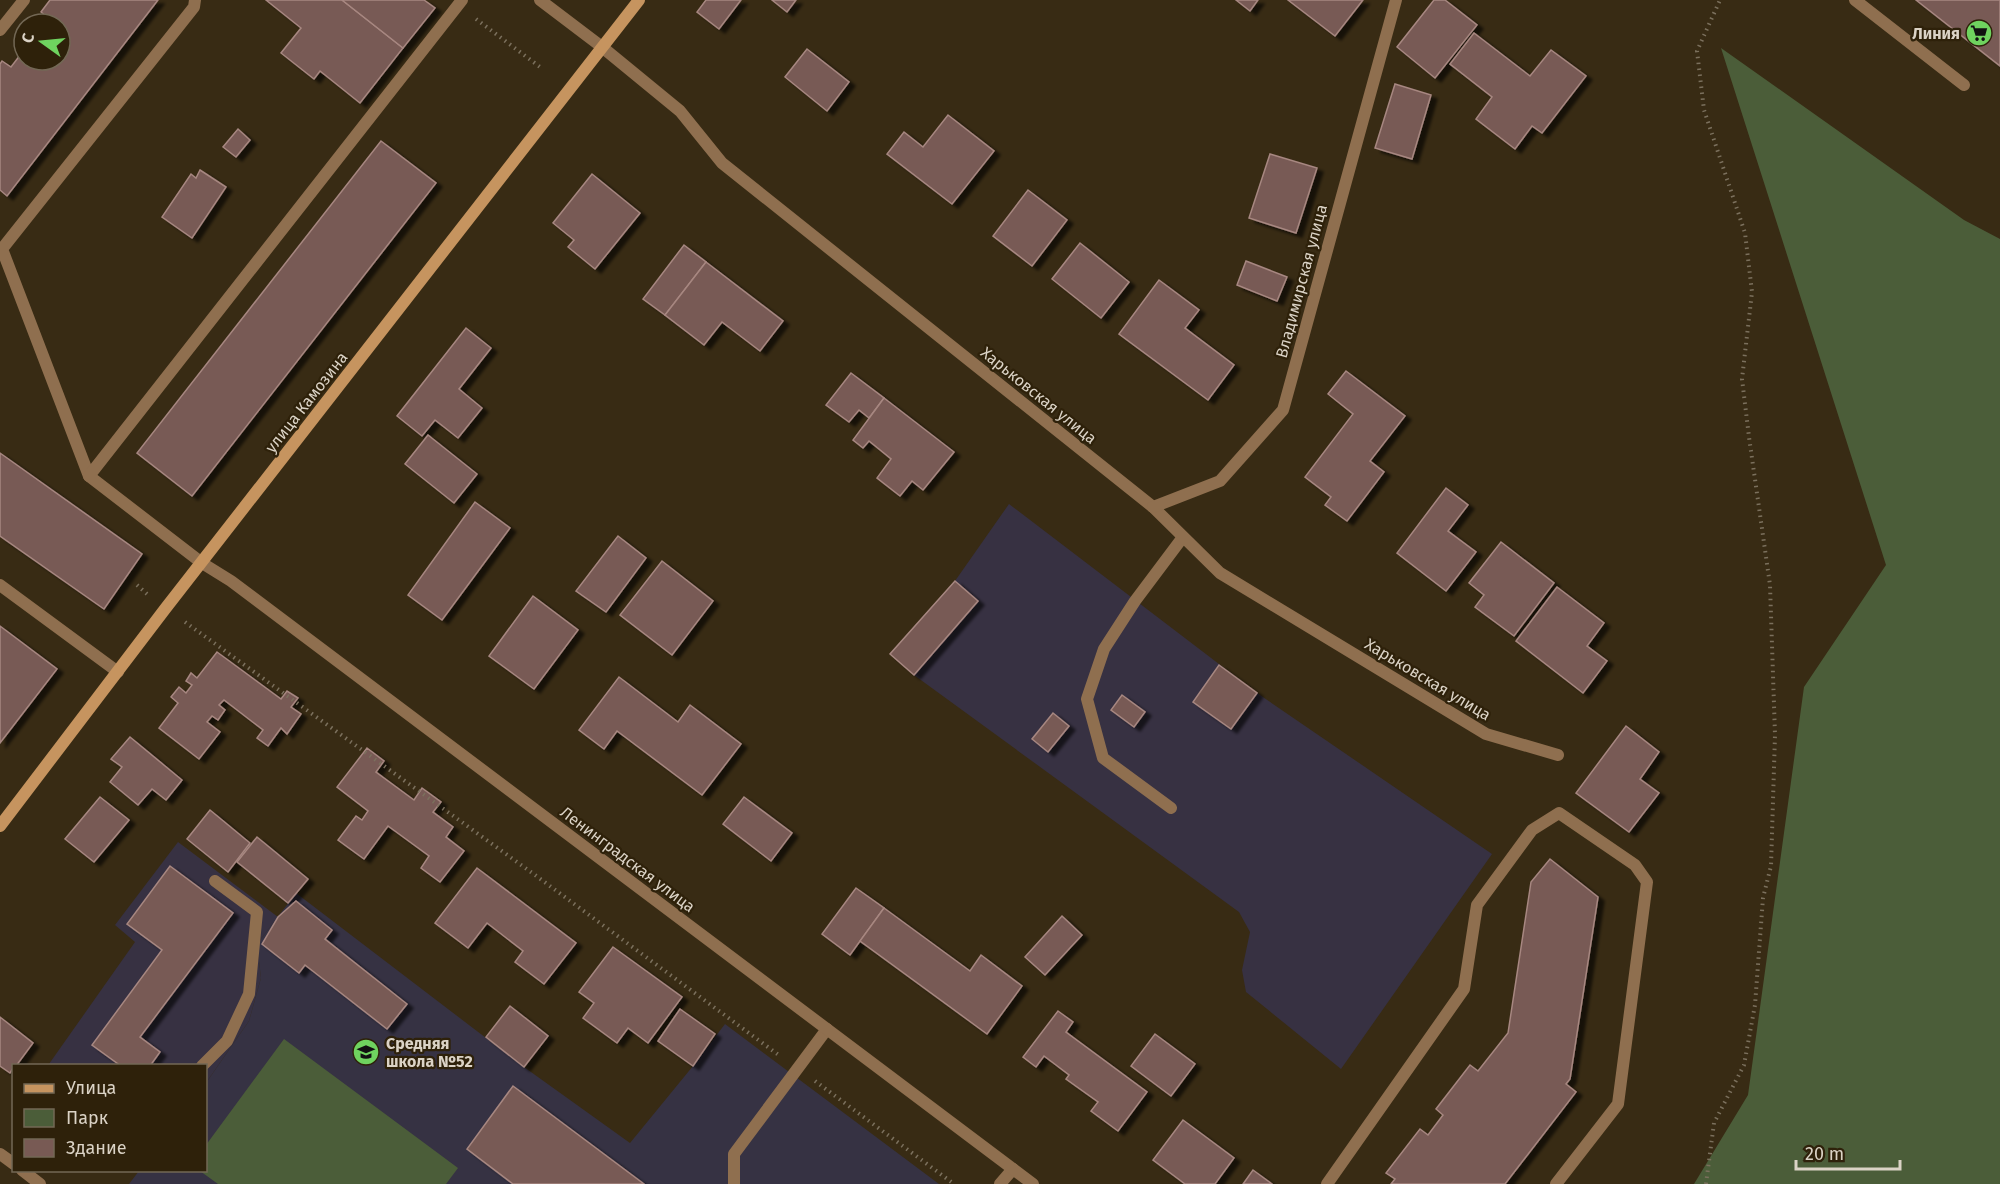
<svg xmlns="http://www.w3.org/2000/svg" width="2000" height="1184" font-family="'Fira Sans',sans-serif">
  <style>
    .industrial { fill: #373142 }
    .education { fill: #363243 }
    .green { fill: #4b5d39 }
    .building { fill: #785a54; stroke: #a78781; stroke-width: 1.5; filter: url(#shadow) }
    .lines { fill: none; stroke-linecap: round; stroke-linejoin: round }
    .path { stroke: #7b705d; stroke-width: 4; stroke-dasharray: 1.5 4.5; stroke-linecap: butt }
    .lane { stroke: #8f6f4f; stroke-width: 12 }
    .street { stroke: #8f6f4f; stroke-width: 12 }
    .secondary { stroke: #c6945f; stroke-width: 12 }
    .labels { text-anchor: middle; stroke-width: 4.5; stroke-linejoin: round; paint-order: stroke }
    .poi-label { font-size: 16px; font-weight: bold; fill: #dbd3c6; stroke: #2e210a; text-anchor: end }
    .street-label { font-size: 16px; fill: #dbd3c6; stroke: #2e210a }
  </style>
  <defs>
    <filter id="shadow"><feDropShadow dx="6" dy="4" stdDeviation="1.5" flood-color="#0009"/></filter>
  </defs>
  <rect width="100%" height="100%" fill="#382b14"/>
  <g class="industrial">
    <path d="M1009,504L1257,693L1492,854L1341,1069L1246,992L1242,970L1250,932L1239,912L914,675L890,654L955,581Z"/>
    <path d="M178,842L278,917L257,944L261,978L249,1021L206,1083V1066H51L49,1064L135,942L115,925Z"/>
  </g>
  <path class="education" d="M296,893L524,1067L630,1143L693,1066L725,1024L939,1184H129L139,1171L206,1170V1083L249,1021L261,978L257,944Z"/>
  <g class="green">
    <path d="M1721,48L1964,220L2000,239V1184H1694L1748,1095L1804,687L1886,565Z"/>
    <path d="M284,1039L458,1168L446,1184H218L200,1171L206,1170V1145Z"/>
  </g>
  <g class="building">
    <path d="M50,0H158L7,196L0,190V64L2,61L11,67L24,50V60H60V24H44L48,18L41,12Z"/>
    <path d="M266,0H342L403,48L360,103L320,71L314,79L281,53L301,28Z"/>
    <path d="M342,0H424L435,8L403,48Z"/>
    <path d="M706,0H741L719,29L697,12Z"/>
    <path d="M772,0H796L787,12Z"/>
    <path d="M1236,0H1258L1250,11Z"/>
    <path d="M1288,0H1363L1335,36Z"/>
    <path d="M1434,0H1445L1477,25L1435,78L1397,47Z"/>
    <path d="M1916,0H2000V66Z"/>
    <path d="M1474,33L1530,76L1551,50L1586,76L1542,133L1532,126L1515,149L1476,119L1492,97L1450,64Z"/>
    <path d="M807,49L849,82L827,111L785,77Z"/>
    <path d="M1395,84L1431,95L1412,159L1375,148Z"/>
    <path d="M948,115L994,151L952,204L887,154L904,132L923,147Z"/>
    <path d="M238,129L250,140L236,157L223,147Z"/>
    <path d="M381,141L436,183L192,496L137,453Z"/>
    <path d="M1270,154L1317,168L1296,233L1249,218Z"/>
    <path d="M200,170L226,187L192,238L162,217L191,174L196,178Z"/>
    <path d="M592,174L640,213L595,269L568,247L574,240L553,223Z"/>
    <path d="M1028,190L1067,220L1032,266L993,236Z"/>
    <path d="M1080,243L1129,282L1101,318L1052,279Z"/>
    <path d="M684,245L706,262L665,315L643,299Z"/>
    <path d="M1246,261L1287,277L1277,301L1237,285Z"/>
    <path d="M706,262L783,321L760,351L722,322L704,345L665,315Z"/>
    <path d="M1159,280L1199,310L1185,328L1234,365L1208,400L1119,334Z"/>
    <path d="M466,328L491,348L459,389L482,408L458,438L435,420L422,436L397,416Z"/>
    <path d="M1346,371L1405,416L1370,461L1384,472L1347,521L1325,505L1331,497L1305,477L1353,414L1328,394Z"/>
    <path d="M851,373L884,398L869,418L859,410L849,422L826,405Z"/>
    <path d="M884,398L954,452L923,490L912,481L900,496L877,478L891,459L869,441L863,448L853,440Z"/>
    <path d="M428,435L477,474L454,503L405,464Z"/>
    <path d="M0,453L142,554L104,609L0,536Z"/>
    <path d="M1446,488L1468,505L1448,531L1476,552L1446,591L1397,553Z"/>
    <path d="M475,502L510,528L442,620L408,595Z"/>
    <path d="M618,536L646,558L606,612L576,591Z"/>
    <path d="M1501,542L1554,583L1514,636L1475,607L1484,595L1469,583Z"/>
    <path d="M662,561L713,601L672,655L620,615Z"/>
    <path d="M955,581L978,601L914,675L890,654Z"/>
    <path d="M1557,587L1604,623L1587,646L1607,661L1583,693L1516,641Z"/>
    <path d="M533,596L578,630L534,689L489,656Z"/>
    <path d="M0,626L57,669L0,743Z"/>
    <path d="M217,652L281,699L287,691L298,698L291,707L301,714L287,734L281,728L268,746L257,738L263,730L224,700L219,705L225,710L218,720L212,716L207,722L220,732L199,759L159,728L178,703L171,697L179,687L186,693L192,685L186,681L191,673L197,678Z"/>
    <path d="M1219,665L1257,693L1231,729L1193,702Z"/>
    <path d="M619,677L678,722L690,705L741,744L702,795L617,731L604,749L579,730Z"/>
    <path d="M1122,695L1145,712L1134,727L1111,710Z"/>
    <path d="M1053,713L1069,726L1048,752L1032,739Z"/>
    <path d="M1626,726L1659,752L1640,779L1659,793L1629,832L1576,793Z"/>
    <path d="M130,737L182,780L166,800L152,789L138,805L110,782L122,767L111,759Z"/>
    <path d="M367,748L384,761L376,772L414,800L422,788L441,802L433,812L453,827L446,837L464,851L440,882L421,868L429,856L388,826L364,859L338,840L356,816L362,820L368,811L337,787Z"/>
    <path d="M100,797L129,820L94,862L65,839Z"/>
    <path d="M744,797L792,833L771,861L723,824Z"/>
    <path d="M210,810L250,843L228,872L187,839Z"/>
    <path d="M257,837L308,879L288,903L237,862Z"/>
    <path d="M1550,859L1598,897L1570,1079L1566,1084L1576,1092L1505,1184H1391L1395,1179L1386,1173L1420,1129L1428,1135L1443,1115L1436,1109L1470,1065L1478,1071L1508,1033L1531,882Z"/>
    <path d="M170,866L233,913L140,1037L160,1052L150,1066H121L92,1045L162,950L127,924Z"/>
    <path d="M477,868L576,943L544,984L515,962L523,951L487,923L468,948L435,923Z"/>
    <path d="M856,888L884,908L850,955L822,934Z"/>
    <path d="M296,901L332,930L325,939L407,1004L387,1029L305,965L299,973L262,944L278,917Z"/>
    <path d="M884,908L970,971L981,955L1022,986L987,1034L860,941Z"/>
    <path d="M1062,916L1082,935L1045,975L1025,957Z"/>
    <path d="M613,947L682,997L648,1043L628,1028L617,1043L583,1018L594,1003L579,992Z"/>
    <path d="M510,1006L548,1036L524,1067L486,1037Z"/>
    <path d="M680,1009L715,1034L693,1066L658,1041Z"/>
    <path d="M1058,1011L1073,1022L1066,1032L1147,1092L1118,1131L1091,1111L1098,1102L1066,1079L1069,1075L1044,1056L1036,1067L1023,1057Z"/>
    <path d="M0,1017L33,1043L16,1066H14L10,1073L0,1066Z"/>
    <path d="M1155,1034L1195,1064L1171,1096L1131,1066Z"/>
    <path d="M513,1086L644,1184H513L467,1149Z"/>
    <path d="M1183,1120L1234,1158L1215,1184H1185L1153,1160Z"/>
    <path d="M1253,1170L1272,1184H1243Z"/>
  </g>
  <g class="lines">
    <g class="path">
      <path d="M476,19L540,67"/>
      <path d="M137,585L147,594"/>
      <path d="M185,622L535,875L780,1056"/>
      <path d="M815,1081L954,1184"/>
      <path d="M1706,1184L1714,1123L1744,1065L1755,1005L1763,898L1771,866L1775,735L1770,585L1749,437L1742,379L1752,292L1745,233L1704,110L1697,51L1720,0"/>
    </g>
    <g class="lane">
      <path d="M1855,0L1964,85"/>
      <path d="M0,30L24,0"/>
      <path d="M89,476L2,249L194,7L195,0"/>
      <path d="M202,563L89,476L462,0"/>
      <path d="M0,585L118,672"/>
      <path d="M1171,808L1103,758L1087,699L1104,649L1135,601L1183,537"/>
      <path d="M202,1066L227,1041L249,994L257,912L215,881"/>
      <path d="M734,1184V1154L827,1029"/>
      <path d="M1000,1184L1013,1169"/>
      <path d="M1327,1184L1464,989L1477,905L1532,830L1559,813L1635,865L1647,882L1618,1104L1556,1184"/>
    </g>
    <g class="street">
      <path d="M540,0L602,47L680,111L722,163L1153,507L1220,573L1486,734L1558,755"/>
      <path d="M1153,507L1220,481L1283,410L1396,0"/>
      <path d="M202,563L231,581L1033,1184"/>
      <path d="M0,1154L14,1164"/>
      <path d="M22,1170L40,1184"/>
    </g>
    <path class="secondary" d="M0,826L165,609L639,0"/>
  </g>
  <defs>
    <symbol id="supermarket-disc" viewBox="-11 -11 22 22"><circle r="9.5" fill="#6fd35f" stroke="#2e210a"/><path d="M-6-5.5h2.5l.6 2H6L4.5 2H-2.5L-4.4-4H-6ZM-1.5 3.2a1.3 1.3 0 1 0 .1 0ZM3 3.2a1.3 1.3 0 1 0 .1 0Z" fill="#111"/></symbol>
    <symbol id="school-disc" viewBox="-11 -11 22 22"><circle r="9.5" fill="#6fd35f" stroke="#2e210a"/><path d="M0-5L7-2L0 1L-7-2ZM-4 1L0 2.5L4 1V4Q0 6-4 4Z" fill="#111"/></symbol>
  </defs>
  <g fill-rule="evenodd">
    <use href="#supermarket-disc" x="1964" y="18" width="30" height="30"/>
    <use href="#school-disc" x="351" y="1037" width="30" height="30"/>
  </g>
  <g class="labels">
    <g class="poi-label">
      <text x="1960" y="39">Линия</text>
      <text x="386" y="1049" text-anchor="start">Средняя<tspan x="386" dy="18">школа №52</tspan></text>
    </g>
    <g class="street-label">
      <text transform="translate(1301 281) rotate(-75)" y="6">Владимирская улица</text>
      <text transform="translate(1039 395) rotate(39)" y="6">Харьковская улица</text>
      <text transform="translate(306 402) rotate(-52)" y="6">улица Камозина</text>
      <text transform="translate(1428 679) rotate(31)" y="6">Харьковская улица</text>
      <text transform="translate(628 859) rotate(37)" y="6">Ленинградская улица</text>
    </g>
  </g>
  <rect x="12" y="1064" width="195" height="108" fill="#2e210a" stroke="#736855" stroke-width="1.5"/>
  <rect x="24" y="1084" width="30" height="9" fill="#c6945f" stroke="#736855" stroke-width="1.5"/>
  <text x="66" y="1094" font-size="18" fill="#dbd3c6">Улица</text>
  <rect x="24" y="1109" width="30" height="18" fill="#4b5d39" stroke="#736855" stroke-width="1.5"/>
  <text x="66" y="1124" font-size="18" fill="#dbd3c6">Парк</text>
  <rect x="24" y="1139" width="30" height="18" fill="#785a54" stroke="#736855" stroke-width="1.5"/>
  <text x="66" y="1154" font-size="18" fill="#dbd3c6">Здание</text>
  <g transform="translate(42 42) rotate(285)"><circle r="28" fill="#2e210a" stroke="#736855" stroke-width="1.5"/>
  <path d="M0-4.5L10 22L0 15L-10 22Z" fill="#6fd35f"/>
  <text y="-9" font-size="16" font-weight="bold" text-anchor="middle" fill="#dbd3c6">С</text>
  </g>
  <path d="M1796 1160v9h104v-9" fill="none" stroke="#dbd3c6" stroke-width="3"/>
  <text x="1805" y="1160" font-size="18" fill="#dbd3c6" stroke="#2e210a" stroke-width="4.5" paint-order="stroke">20 m</text>
</svg>
